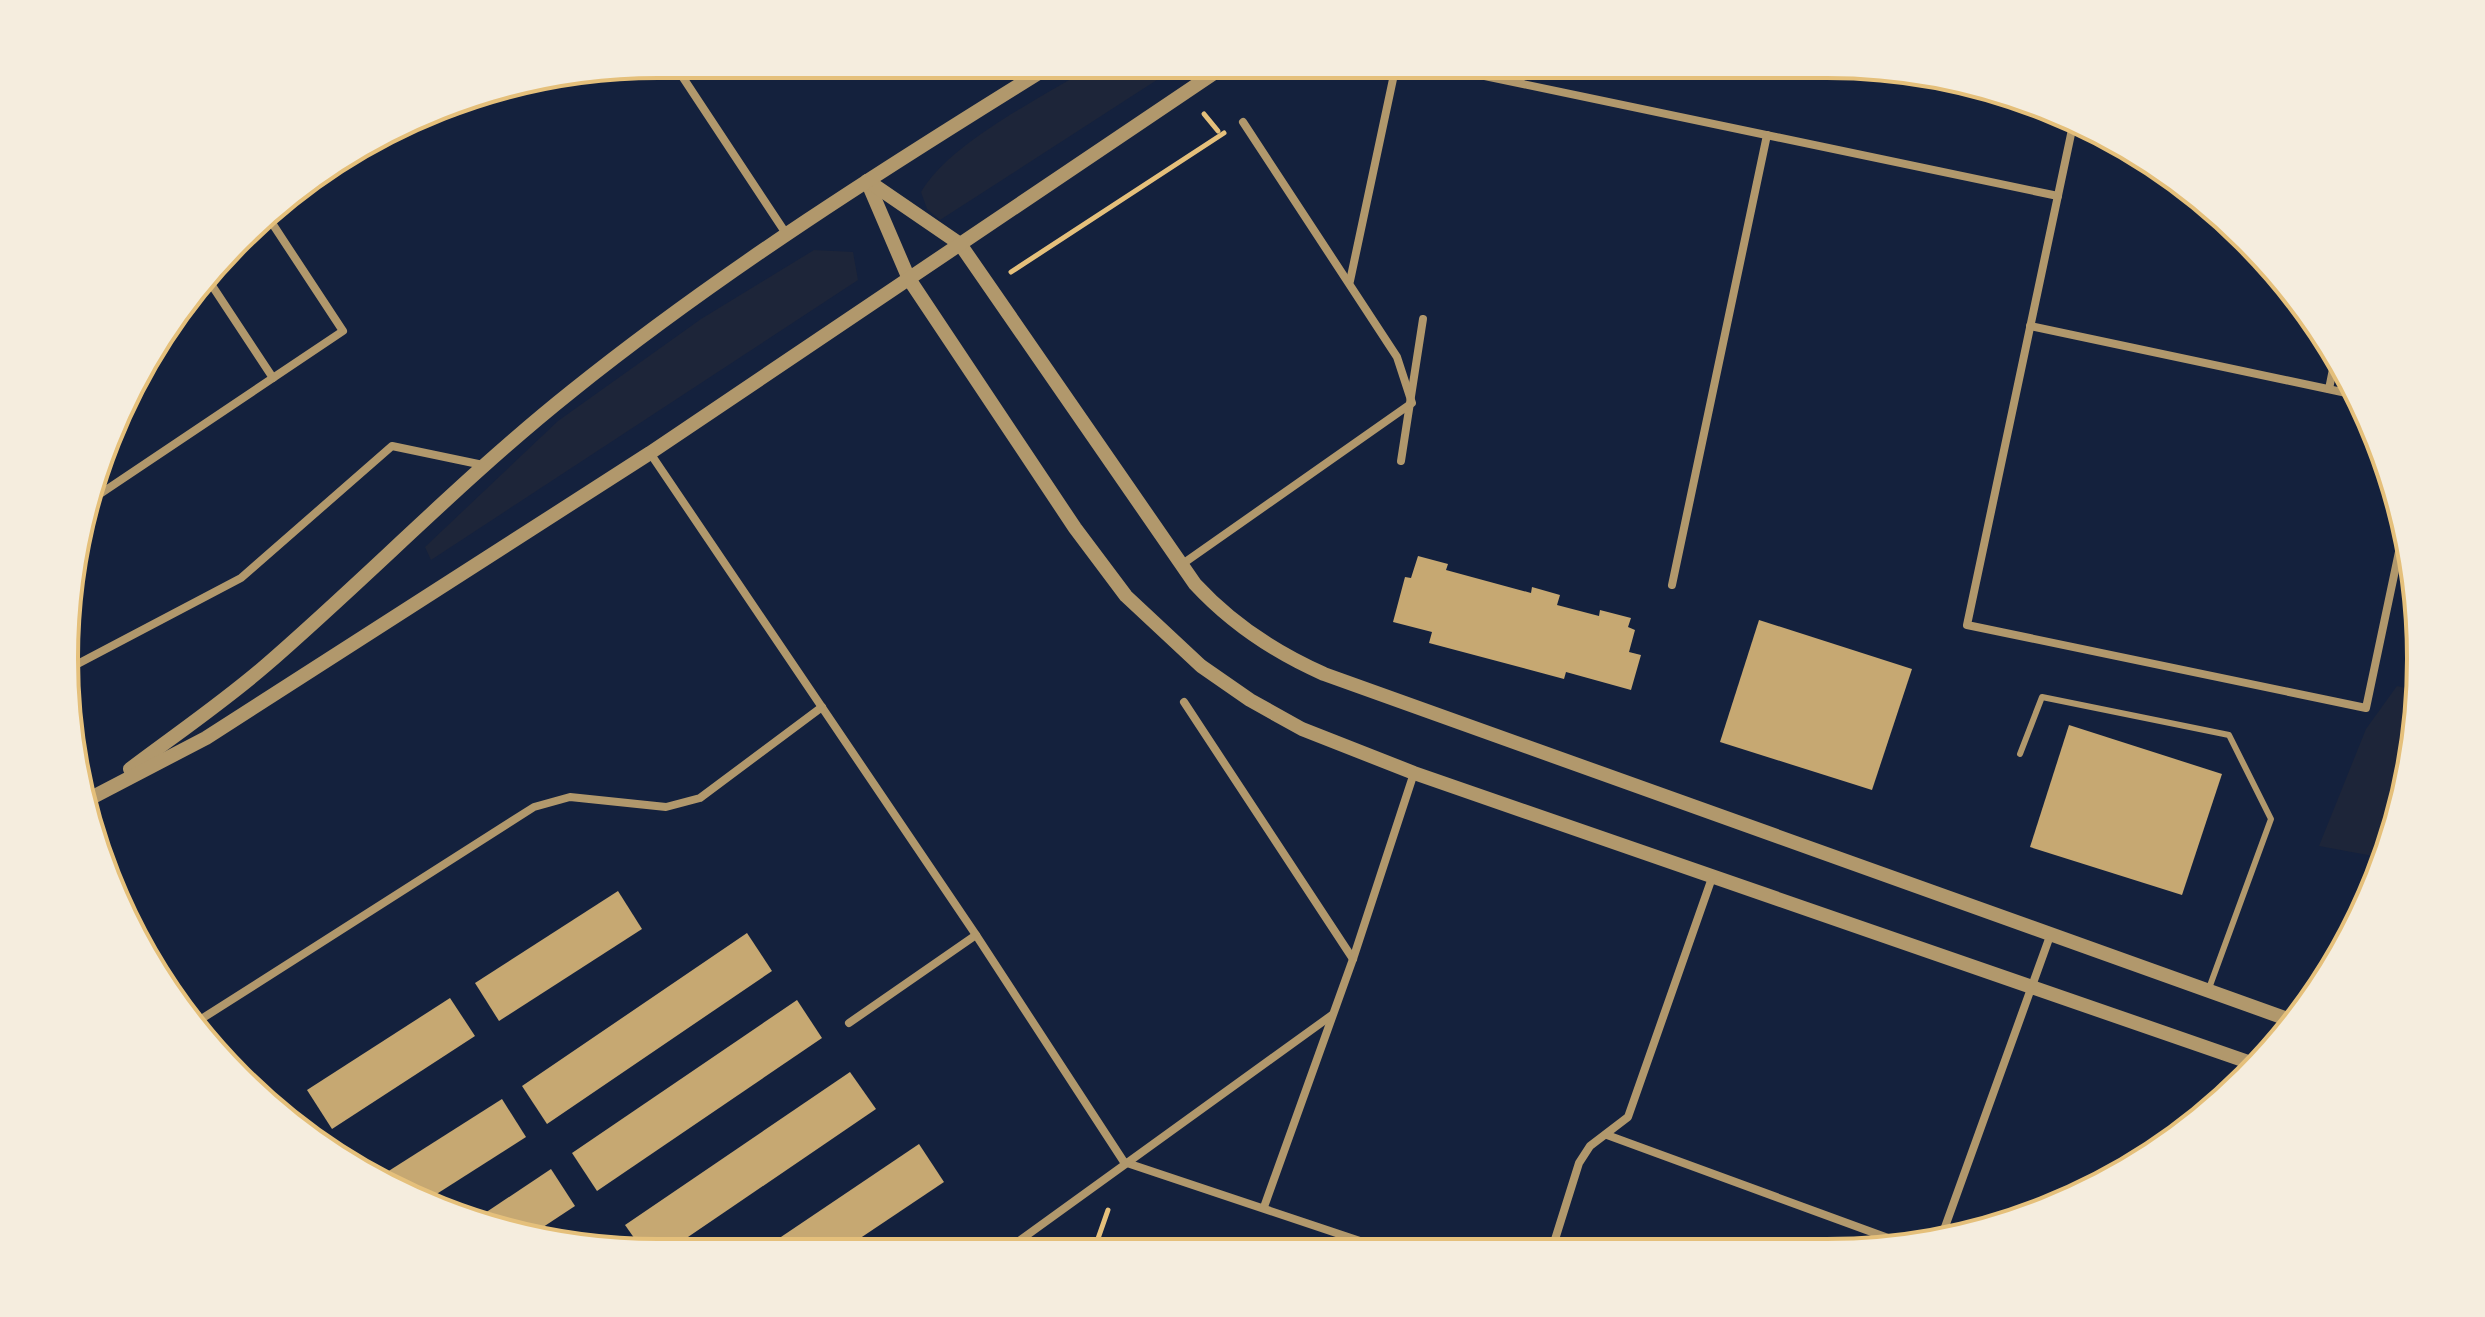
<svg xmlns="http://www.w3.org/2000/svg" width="2485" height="1317" font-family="'Archivo Narrow',sans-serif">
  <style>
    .green { fill: #1d2539 }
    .building { fill: #c6a872 }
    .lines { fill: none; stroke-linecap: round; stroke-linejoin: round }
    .path { stroke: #e5c07b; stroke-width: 5 }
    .service { stroke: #b1986c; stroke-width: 6 }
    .minor { stroke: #b1986c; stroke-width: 8 }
    .tertiary { stroke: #b1986c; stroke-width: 14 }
    .rim { fill: none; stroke: #e5c07b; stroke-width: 4 }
  </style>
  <rect width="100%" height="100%" fill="#14213d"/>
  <g class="green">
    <path d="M1096,64L1180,65L940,220L927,209L921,192C951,141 1045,96 1096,64Z"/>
    <path d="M814,250L853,252L858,280L431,560L425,547L558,421L701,319Z"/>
    <path d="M2397,686L2419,691L2420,698L2401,813L2384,858L2319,846L2366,729Z"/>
  </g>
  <g class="building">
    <path d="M1418,556L1448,564L1446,570L1531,593L1532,587L1560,595L1557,605L1599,616L1600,610L1631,618L1628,627L1635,630L1629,652L1641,655L1631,690L1566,672L1564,679L1429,643L1432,632L1393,622L1405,577L1411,578Z"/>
    <path d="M1759,620L1912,669L1872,790L1720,742Z"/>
    <path d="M2069,725L2222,774L2182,895L2030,847Z"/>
    <path d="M618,891L642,929L499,1021L475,983Z"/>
    <path d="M747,933L772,971L547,1124L522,1086Z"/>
    <path d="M450,998L475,1036L332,1129L307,1090Z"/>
    <path d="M797,1000L822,1038L597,1191L572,1153Z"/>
    <path d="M850,1072L876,1109L666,1252H644L625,1225Z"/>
    <path d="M502,1099L526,1137L424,1202L376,1179Z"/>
    <path d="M919,1144L944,1182L841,1251H760Z"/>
    <path d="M551,1169L575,1206L528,1237L473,1221Z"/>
    <path d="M930,1240L937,1251H913Z"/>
  </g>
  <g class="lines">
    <g class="path">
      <path d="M1204,114L1218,131"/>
      <path d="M1011,272L1224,133"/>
      <path d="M1094,1250L1108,1210"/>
    </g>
    <path class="service" d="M2020,754L2042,697L2229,735L2271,819L2208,991"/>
    <g class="minor">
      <path d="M674,64L787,235"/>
      <path d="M1018,64L1028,80"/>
      <path d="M1432,65L2058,196"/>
      <path d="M2074,120L1967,625L2366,708L2404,528"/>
      <path d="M209,281L273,378"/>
      <path d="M1350,281L1396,65"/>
      <path d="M2030,326L2356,395"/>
      <path d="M2329,389L2336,354"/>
      <path d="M650,453L976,935L1124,1162"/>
      <path d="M1401,461L1423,319"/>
      <path d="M85,504L343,331L268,217"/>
      <path d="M1181,565L1412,403L1397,357L1243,122"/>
      <path d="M1672,585L1767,135"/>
      <path d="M68,669L241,578L392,446L483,465"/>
      <path d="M1184,702L1353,959"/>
      <path d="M195,1023L534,807L570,797L666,807L700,798L822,707"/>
      <path d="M849,1023L976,935"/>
      <path d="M1607,1135L1910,1246"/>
      <path d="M1124,1162L1384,1249"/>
      <path d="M1264,1207L1353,959L1414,773"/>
      <path d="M1941,1238L2050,936"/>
      <path d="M1552,1249L1579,1163L1590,1146L1628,1117L1713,875"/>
      <path d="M1005,1251L1332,1015"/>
    </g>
    <g class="tertiary">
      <path d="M867,181L909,279L1075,528L1126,596L1201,666L1250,700L1302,729L1414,773L2257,1065"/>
      <path d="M868,181L960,244L1195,584C1232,624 1274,652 1324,674L2293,1021"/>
      <path d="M130,769C175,735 222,703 265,666C369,576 464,477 572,391C723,270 888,166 1053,64"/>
      <path d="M89,799L206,738L650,453L1226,65"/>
    </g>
  </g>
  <path d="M0 0H2485V1317H0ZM658 78H1827A580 580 0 0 1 2407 658V659A580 580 0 0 1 1827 1239H658A580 580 0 0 1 78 659V658A580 580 0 0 1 658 78Z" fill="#f5edde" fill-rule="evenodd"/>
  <path class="rim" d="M658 78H1827A580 580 0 0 1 2407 658V659A580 580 0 0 1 1827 1239H658A580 580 0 0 1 78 659V658A580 580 0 0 1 658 78Z"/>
</svg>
